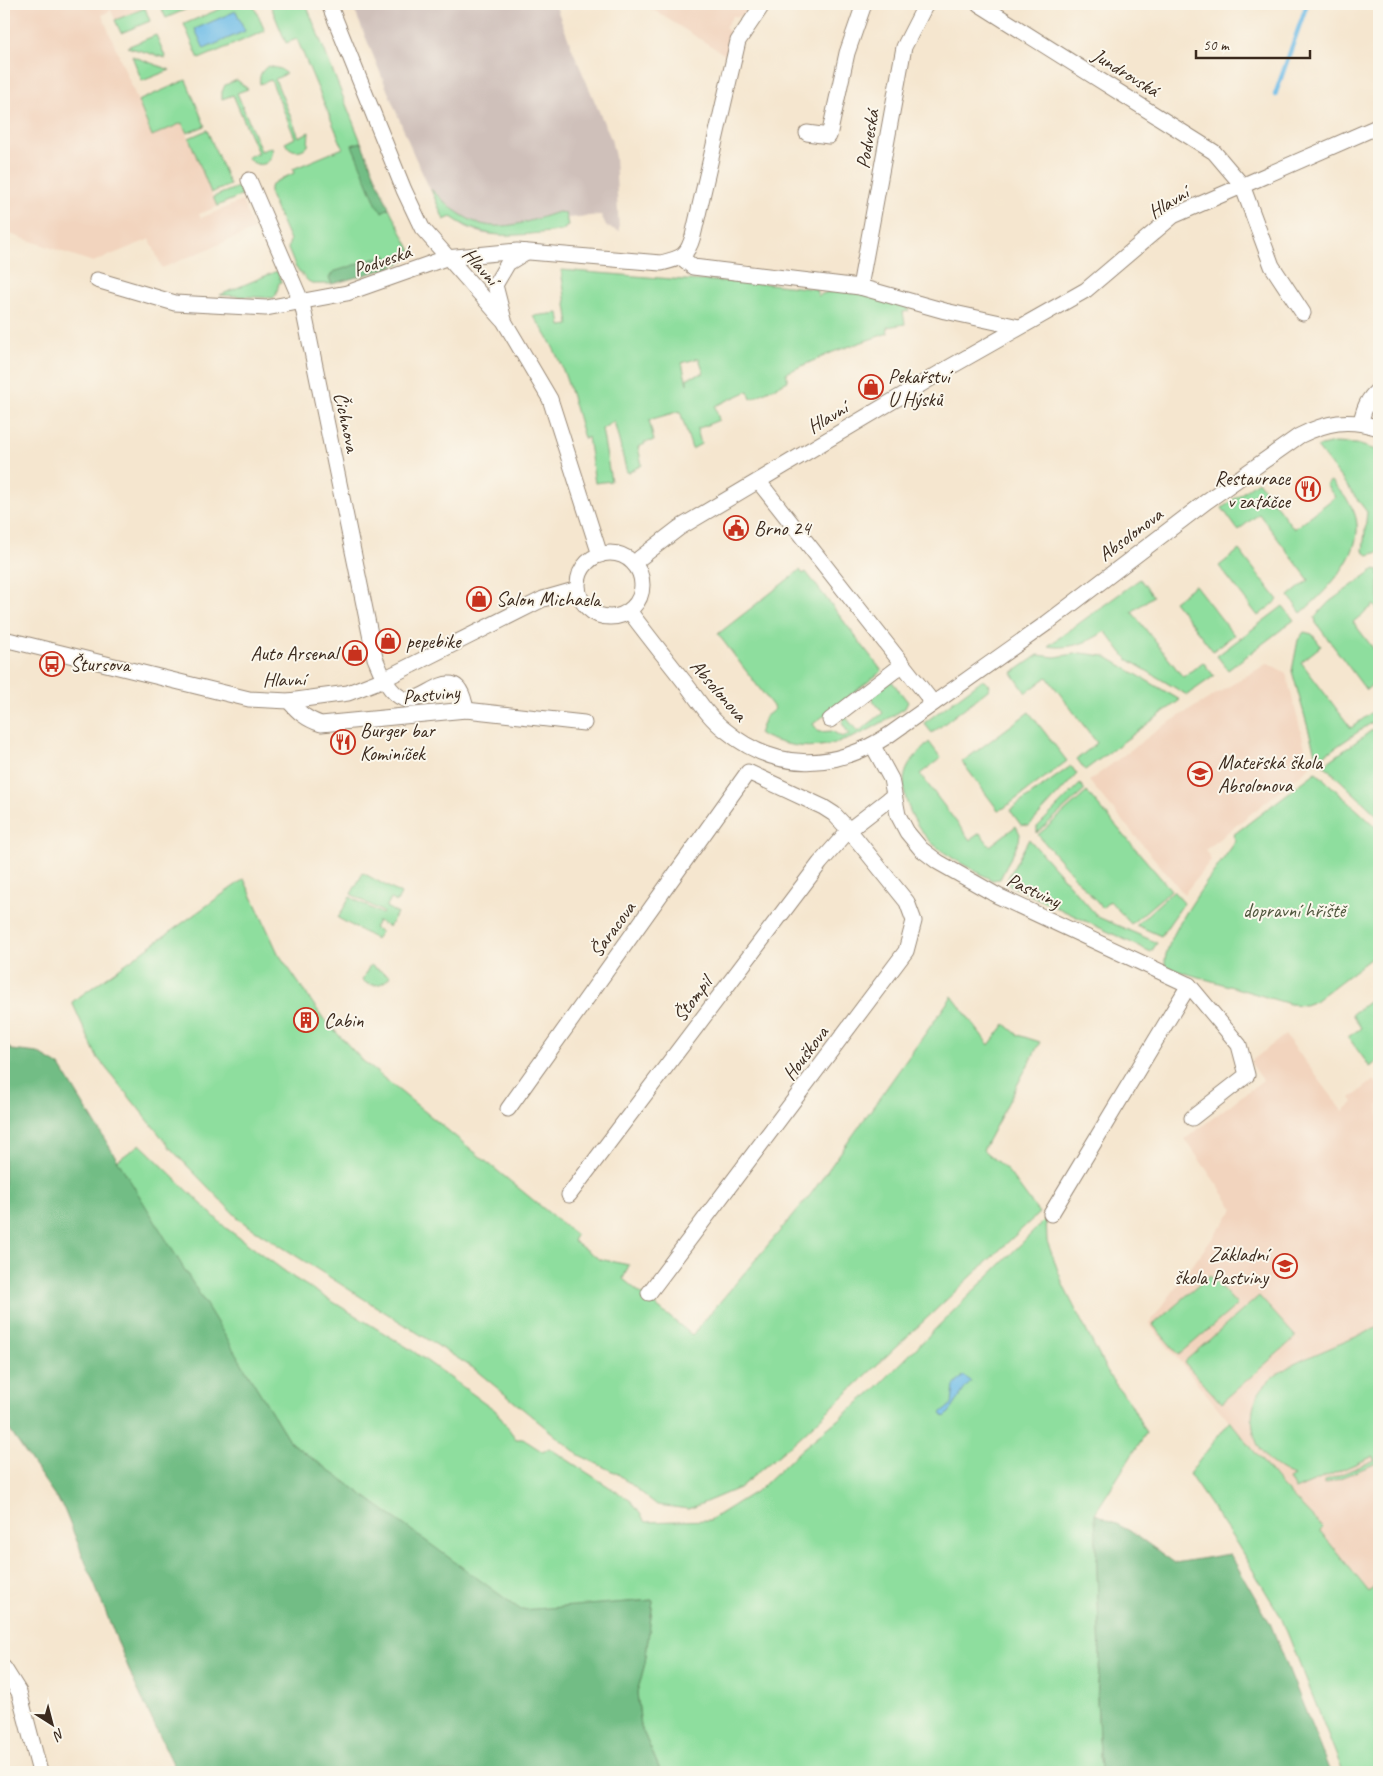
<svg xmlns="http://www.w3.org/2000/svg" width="1383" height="1776" font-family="Caveat,sans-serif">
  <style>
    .built { fill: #f2d4be }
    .industrial { fill: #cfc0ba }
    .green { fill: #8ede9e; stroke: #64845e; fill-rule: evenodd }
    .forest { fill: #72bd85; stroke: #567452 }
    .water { fill: #6dbce7; stroke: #547382 }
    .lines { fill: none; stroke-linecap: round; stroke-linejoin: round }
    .stream { stroke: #6dbce7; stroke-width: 4.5 }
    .minor-casing { stroke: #988876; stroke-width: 17 }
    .minor { stroke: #fff; stroke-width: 15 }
    .labels { text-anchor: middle; stroke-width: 4; stroke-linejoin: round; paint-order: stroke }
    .street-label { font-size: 20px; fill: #3b2a1e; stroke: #fbf7ec }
    .poi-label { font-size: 20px; fill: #3b2a1e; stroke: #fbf7ec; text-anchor: start }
    .park-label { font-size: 20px; fill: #50573e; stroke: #fbf7ec }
  </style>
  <rect width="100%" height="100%" fill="#fbf7ec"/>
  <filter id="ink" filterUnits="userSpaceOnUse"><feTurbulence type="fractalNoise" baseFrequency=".02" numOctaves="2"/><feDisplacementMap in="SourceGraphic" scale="10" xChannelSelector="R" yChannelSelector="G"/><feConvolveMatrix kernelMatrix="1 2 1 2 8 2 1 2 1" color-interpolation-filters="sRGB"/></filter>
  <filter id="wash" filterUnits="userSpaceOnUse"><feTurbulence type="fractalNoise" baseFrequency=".0096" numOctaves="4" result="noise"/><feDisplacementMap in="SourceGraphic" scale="20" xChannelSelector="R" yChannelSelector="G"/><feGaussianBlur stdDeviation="1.12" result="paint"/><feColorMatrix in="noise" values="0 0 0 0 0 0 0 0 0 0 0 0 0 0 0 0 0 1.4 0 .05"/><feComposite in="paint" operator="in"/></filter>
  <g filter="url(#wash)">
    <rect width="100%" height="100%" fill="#f5e6cf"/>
    <g class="built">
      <path d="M4,4H143L145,8L115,20L111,10L102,15L152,135L182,123L217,207L199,214L201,218L242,201L254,230L162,268L150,239L93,262L4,232Z"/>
      <path d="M644,4H755L744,17L733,16L725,27L732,36L727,56Z"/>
      <path d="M1268,663L1286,673L1310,767L1205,850L1211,860L1184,894L1089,781L1163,726Z"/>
      <path d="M1285,1035L1343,1111L1354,1102L1351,1098L1374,1080L1377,1084L1379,1083V1582L1370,1592L1320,1531L1322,1527L1281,1485L1149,1324L1234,1209L1185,1139L1263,1080L1250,1062Z"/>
    </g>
    <path class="industrial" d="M352,4H555L573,51L611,139L615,157L619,231L607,227L601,215L568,218L566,229L562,231L497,235L483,234L467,228L451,217L444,220L414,155Z"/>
    <g class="green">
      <path d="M159,4H198L166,18Z"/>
      <path d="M232,4H253L265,31L199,59L184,24Z"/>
      <path d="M270,4H306L361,142L352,145L387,210L389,208L411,251L407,260L389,268L392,264L390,259L329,278L332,284H314L308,281L296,268L288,249L290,240L270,195V187L275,182L294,173L293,169L343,148L297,39L286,43Z"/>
      <path d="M145,8L150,21L121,33L115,20Z"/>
      <path d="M156,35L166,58L127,47Z"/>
      <path d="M132,56L170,70L142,81Z"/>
      <path d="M268,66L281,69L286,74L275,79L299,137L309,132L308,146C299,153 291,152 285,143L295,138L271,80L260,84C259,75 261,71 268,66Z"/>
      <path d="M186,80L205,126L187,133L182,123L152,136L138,101Z"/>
      <path d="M237,80L248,89L237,93L261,151L272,147C275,164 258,171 247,157L258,153L233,95L222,99V92L225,85Z"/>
      <path d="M207,130L230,185L211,193L189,138Z"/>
      <path d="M243,185L247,193L217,206L213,197Z"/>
      <path d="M431,189C477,236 499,232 558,212L565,213L568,225L562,231C518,234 490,244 451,217L444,220Z"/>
      <path d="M561,270L684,280L751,282L816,289L818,296C842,282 883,301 908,307L909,311L903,312L905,324L887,327L888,333L833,352L786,373L788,381L751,399L748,391L715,406L719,420L697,429L701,444L692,449L680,411L649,420L654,441L644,442L645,444L638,447L642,465L627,473L614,421L602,429L611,481L595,483L588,437L585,439L583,435C571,393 561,351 533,316L559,313L561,326L569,325ZM699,358L704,373L687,378V384L682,363Z"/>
      <path d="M277,271L281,282L279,283L276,295L273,298L220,295Z"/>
      <path d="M1334,443L1357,444L1379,451V552L1368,555L1363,551L1367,512L1317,447Z"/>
      <path d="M1258,481L1294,529L1335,497L1326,485L1331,481C1339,490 1350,501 1354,512C1369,549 1327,591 1301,613L1289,596L1309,580L1259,514L1238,530L1222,508Z"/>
      <path d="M1239,550L1278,600L1258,616L1219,566Z"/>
      <path d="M1375,569L1379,571V611L1374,605L1353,622L1379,656V679L1366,690L1316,623L1315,617L1329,602Z"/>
      <path d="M800,570L803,574L806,572L882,671L813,724L819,732L832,731L842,737L849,734L842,723L845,716L858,732L883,713L869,695L890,679L908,702L905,708C858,739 815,762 759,734L765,717L775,709L718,634Z"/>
      <path d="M1140,579L1153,596L1132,612L1183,677L1203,662L1214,676L1187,695L1127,659L1105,631C1090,642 1068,650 1048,646Z"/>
      <path d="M1195,585L1234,635L1213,651L1174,601Z"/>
      <path d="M1283,606L1294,620L1228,670L1217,656Z"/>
      <path d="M1304,632L1312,634L1321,646L1301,662L1351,728L1372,712L1377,719L1317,760L1292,671L1298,640Z"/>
      <path d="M1081,653L1105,656L1180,700L1085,770L1077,759L1097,743L1047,677L1026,693L1012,673L1038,655L1055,657Z"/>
      <path d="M982,680L990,685L988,690L932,733L924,723Z"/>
      <path d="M1029,712L1067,761L1004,808L998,810L962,762Z"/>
      <path d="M1379,725V817L1324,765Z"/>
      <path d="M929,742L941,758L920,774L970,840L980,833L990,846L1016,826L1020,834L1019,841L1000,879L992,880C972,869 951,859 933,844C915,828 894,789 909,765C914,756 923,749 929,742Z"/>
      <path d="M1071,766L1077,774L1029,826L1021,825L1010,810Z"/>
      <path d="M1316,772L1379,830V952L1315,1001L1305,1005L1290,1004L1168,968L1165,965C1162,937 1219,866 1236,841L1233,835Z"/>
      <path d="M1080,784L1085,790L1037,833V827Z"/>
      <path d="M1087,792L1171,890L1131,924L1110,901L1102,908L1038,835Z"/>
      <path d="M1029,839L1098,917L1151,940L1157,943L1151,952L1009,885L1008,878Z"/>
      <path d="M363,873L401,894L397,902L391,899L386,907L397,913L389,927L378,921L374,928L381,932L376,939L338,918L350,897L382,914L383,912L351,894Z"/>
      <path d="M244,879L278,953L323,1018L363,1061L576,1235L573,1241L599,1259L629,1265L623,1279L692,1335L811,1194L952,996L989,1045L1005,1024L1018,1035L1040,1042L983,1150L1007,1170L1039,1213L798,1439L739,1488L689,1509L657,1505L618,1474L579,1455L473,1368L241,1221L172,1150L97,1057L72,1002Z"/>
      <path d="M1173,891L1184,903L1161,936L1136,925Z"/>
      <path d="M370,965L390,976C383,986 371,988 362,980Z"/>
      <path d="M1379,994V1060L1370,1067L1348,1037L1361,1028L1352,1014Z"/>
      <path d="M140,1144L226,1228L294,1278L410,1349L495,1410L516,1439H523L543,1452L549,1448L631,1501L646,1522L710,1520L761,1488L802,1449L873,1391L1046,1219L1047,1241L1064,1287L1110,1377L1131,1404L1146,1433L1095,1513L1100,1656L1097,1699L1101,1772H661L641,1727L637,1693L645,1663L653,1600L521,1611L290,1442L117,1161Z"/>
      <path d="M1210,1275L1237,1305L1179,1355L1153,1325Z"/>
      <path d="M1259,1296L1296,1337L1221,1403L1184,1362Z"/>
      <path d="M1379,1327V1469L1377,1463L1325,1484V1481L1375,1460L1374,1456L1295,1490L1289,1479L1294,1476C1274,1468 1258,1454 1254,1433C1243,1384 1286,1367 1323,1351C1342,1343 1360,1335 1379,1327Z"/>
      <path d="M1230,1421L1281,1485L1323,1528L1320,1531L1369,1592L1379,1582V1772H1343L1281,1617L1237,1544L1189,1474Z"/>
    </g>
    <g class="forest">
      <path d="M361,142L389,208L382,212L378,208L352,145Z"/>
      <path d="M386,255L392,264L389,268L332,284L329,278L333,272Z"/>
      <path d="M4,1040L11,1050L38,1053L60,1066L290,1442L521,1610L653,1600L645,1663L637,1693L641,1727L661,1772H177L134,1682L64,1509L4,1422Z"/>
      <path d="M1095,1513L1130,1531L1175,1563L1230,1554L1270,1623L1330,1772H1101L1097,1699L1100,1656Z"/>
    </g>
    <g class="water">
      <path d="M236,11L245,31L204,49L195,29Z"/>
      <path d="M964,1375L971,1382C959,1393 957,1406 945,1417L941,1413L952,1404L954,1386Z"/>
    </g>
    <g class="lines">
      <path class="stream" d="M1275,95L1307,4"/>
    </g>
  </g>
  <g filter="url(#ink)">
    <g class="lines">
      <defs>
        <g id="minor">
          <path d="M329,4L404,190L422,228L504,321L550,399L600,555"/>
          <path d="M979,4L1214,152L1242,185L1272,266L1303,313"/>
          <path d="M807,133L829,136L847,53L864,4"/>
          <path d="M249,180L302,303L375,658C381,672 388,693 404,699C425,707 457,654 466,710"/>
          <path d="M681,257L693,267L860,287L945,311L1019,327"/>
          <path d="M97,280L175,303L266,308L347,293L446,258L517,251L661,263C681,258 687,257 693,236L738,41L763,4"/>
          <path d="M860,287L904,47L926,4"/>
          <path d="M504,320L495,285L508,263L526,252"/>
          <path d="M1361,422C1364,408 1368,398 1379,389"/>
          <path d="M759,482L933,703"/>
          <circle cx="610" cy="585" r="32"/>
          <path d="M635,564L640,558L679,528L950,367L1086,290L1173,216L1379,126"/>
          <path d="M630,612C648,636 667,660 686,684C698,700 709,718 725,730C777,773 835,770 889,735L1047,623L1207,501L1299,436C1327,422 1348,418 1379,428"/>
          <path d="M4,639L249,699L289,701L348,693L384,679L543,599L578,589"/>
          <path d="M289,701C298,712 306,719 321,724L466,710L584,723"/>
          <path d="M830,720L902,665"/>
          <path d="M873,746L891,779L898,815L907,832L921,849L938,862L998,896L1189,985L1239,1045L1247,1075L1192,1118"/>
          <path d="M508,1109L748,772L823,807L834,814L849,830L907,902L914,921L906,951L649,1293"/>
          <path d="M569,1195L820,863L849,830L893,796"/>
          <path d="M1051,1214L1189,985"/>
          <path d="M4,1668L19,1692L40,1772"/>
        </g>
      </defs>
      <use href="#minor" class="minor-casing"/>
      <use href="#minor" class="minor"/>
    </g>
  </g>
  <defs>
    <symbol id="shop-ring" viewBox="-11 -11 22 22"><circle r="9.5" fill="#fbf7ec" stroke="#c8321e" stroke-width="1.5"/><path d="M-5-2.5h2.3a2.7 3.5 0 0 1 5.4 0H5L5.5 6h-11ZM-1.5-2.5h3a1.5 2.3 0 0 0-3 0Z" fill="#c8321e"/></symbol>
    <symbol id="restaurant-ring" viewBox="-11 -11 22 22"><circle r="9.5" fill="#fbf7ec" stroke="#c8321e" stroke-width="1.5"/><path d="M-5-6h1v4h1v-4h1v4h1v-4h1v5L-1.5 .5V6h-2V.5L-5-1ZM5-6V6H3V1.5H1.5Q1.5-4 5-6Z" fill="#c8321e"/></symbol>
    <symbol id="civic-ring" viewBox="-11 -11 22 22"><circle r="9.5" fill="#fbf7ec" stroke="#c8321e" stroke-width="1.5"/><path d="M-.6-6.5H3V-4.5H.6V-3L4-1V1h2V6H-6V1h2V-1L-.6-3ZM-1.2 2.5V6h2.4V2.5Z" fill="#c8321e"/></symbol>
    <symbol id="bus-ring" viewBox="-11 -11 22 22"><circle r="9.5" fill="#fbf7ec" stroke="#c8321e" stroke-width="1.5"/><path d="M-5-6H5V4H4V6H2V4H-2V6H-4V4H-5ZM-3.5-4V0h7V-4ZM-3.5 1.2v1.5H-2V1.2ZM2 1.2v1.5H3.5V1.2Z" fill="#c8321e"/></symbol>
    <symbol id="school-ring" viewBox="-11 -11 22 22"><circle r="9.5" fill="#fbf7ec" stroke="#c8321e" stroke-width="1.5"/><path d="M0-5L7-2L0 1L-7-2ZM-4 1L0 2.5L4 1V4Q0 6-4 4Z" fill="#c8321e"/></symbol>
    <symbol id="building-ring" viewBox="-11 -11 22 22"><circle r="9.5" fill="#fbf7ec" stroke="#c8321e" stroke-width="1.5"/><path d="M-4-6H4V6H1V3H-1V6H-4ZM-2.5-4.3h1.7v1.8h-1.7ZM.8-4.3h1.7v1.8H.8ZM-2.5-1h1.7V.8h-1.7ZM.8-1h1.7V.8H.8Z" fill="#c8321e"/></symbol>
  </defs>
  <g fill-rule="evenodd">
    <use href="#shop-ring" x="857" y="373" width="28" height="28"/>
    <use href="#restaurant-ring" x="1294" y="475" width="28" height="28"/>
    <use href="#civic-ring" x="722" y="514" width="28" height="28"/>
    <use href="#shop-ring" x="465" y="585" width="28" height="28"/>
    <use href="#shop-ring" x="374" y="627" width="28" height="28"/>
    <use href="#shop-ring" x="341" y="639" width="28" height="28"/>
    <use href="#bus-ring" x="38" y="650" width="28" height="28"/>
    <use href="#restaurant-ring" x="329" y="728" width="28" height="28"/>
    <use href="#school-ring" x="1186" y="760" width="28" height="28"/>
    <use href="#building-ring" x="292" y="1006" width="28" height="28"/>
    <use href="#school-ring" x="1271" y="1252" width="28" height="28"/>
  </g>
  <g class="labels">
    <g class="street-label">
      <text transform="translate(1126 72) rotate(32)" y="7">Jundrovská</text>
      <text transform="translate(867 139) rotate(-80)" y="7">Podveská</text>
      <text transform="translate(1168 202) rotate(-32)" y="7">Hlavní</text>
      <text transform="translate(382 260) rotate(-19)" y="7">Podveská</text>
      <text transform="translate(481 266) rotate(48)" y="7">Hlavní</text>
      <text transform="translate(827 417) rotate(-31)" y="7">Hlavní</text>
      <text transform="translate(347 422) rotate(78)" y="7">Čichnova</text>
      <text transform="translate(1130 534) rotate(-37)" y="7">Absolonova</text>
      <text transform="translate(284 679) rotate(-1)" y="7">Hlavní</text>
      <text transform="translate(719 690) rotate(49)" y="7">Absolonova</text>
      <text transform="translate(431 694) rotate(-5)" y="7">Pastviny</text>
      <text transform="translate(1034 890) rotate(25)" y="7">Pastviny</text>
      <text transform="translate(612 929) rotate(-54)" y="7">Šaracova</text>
      <text transform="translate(692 999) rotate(-53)" y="7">Štompil</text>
      <text transform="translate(805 1053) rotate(-53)" y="7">Houškova</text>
    </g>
    <g class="poi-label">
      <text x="888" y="383">Pekařství<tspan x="888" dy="23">U Hýsků</tspan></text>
      <text x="1290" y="485" text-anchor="end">Restaurace<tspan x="1290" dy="23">v zatáčce</tspan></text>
      <text x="754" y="535">Brno 24</text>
      <text x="496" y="606">Salon Michaela</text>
      <text x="406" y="648">pepebike</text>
      <text x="338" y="660" text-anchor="end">Auto Arsenal</text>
      <text x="70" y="671">Štursova</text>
      <text x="360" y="737">Burger bar<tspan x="360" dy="23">Kominíček</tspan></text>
      <text x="1218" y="769">Mateřská škola<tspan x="1218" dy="23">Absolonova</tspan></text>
      <text x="324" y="1027">Cabin</text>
      <text x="1268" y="1261" text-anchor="end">Základní<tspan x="1268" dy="23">škola Pastviny</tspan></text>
    </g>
    <g class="park-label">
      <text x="1294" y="917">dopravní hřiště</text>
    </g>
  </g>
  <rect width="1383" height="1776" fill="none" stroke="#fbf7ec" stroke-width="20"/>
  <g transform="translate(52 1724) rotate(144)" stroke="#fbf7ec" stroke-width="4" paint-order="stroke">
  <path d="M0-4L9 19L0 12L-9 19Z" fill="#3b2a1e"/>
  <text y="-8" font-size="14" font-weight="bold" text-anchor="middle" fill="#3b2a1e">N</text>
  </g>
  <path d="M1196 50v8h114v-8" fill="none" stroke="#3b2a1e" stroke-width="2.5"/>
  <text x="1203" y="50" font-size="15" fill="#3b2a1e" stroke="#fbf7ec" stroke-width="4" paint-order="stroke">50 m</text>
</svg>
